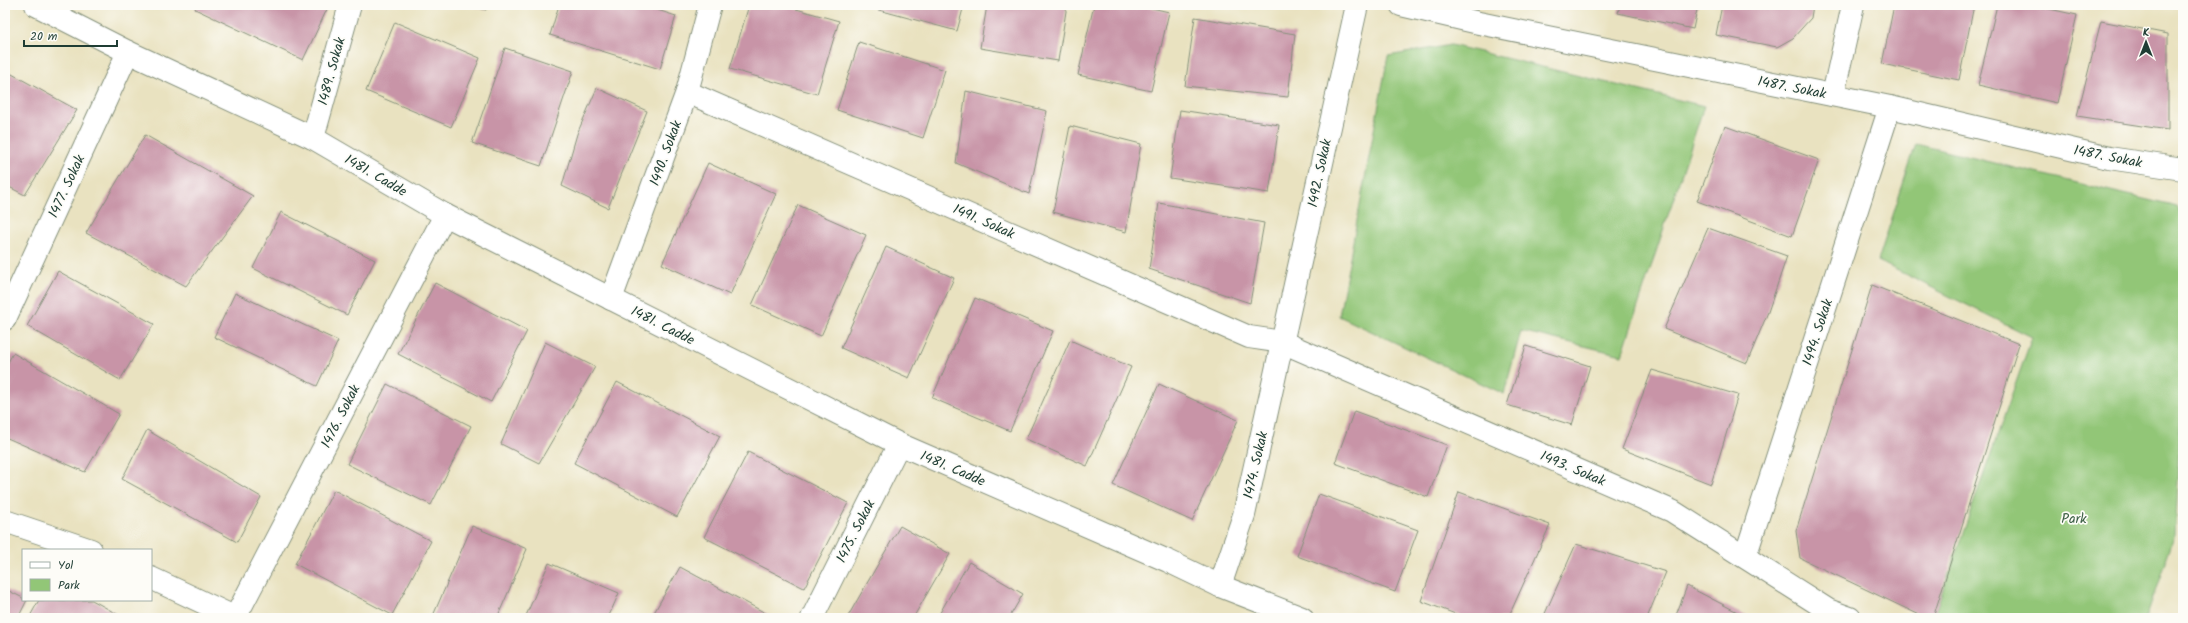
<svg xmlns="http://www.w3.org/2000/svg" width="2188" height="623" font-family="Kalam,sans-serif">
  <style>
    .green { fill: #92c677; stroke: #588256 }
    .building { fill: #c894a7 }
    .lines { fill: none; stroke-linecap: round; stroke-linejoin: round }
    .minor-casing { stroke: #84907a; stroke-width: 24 }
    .minor { stroke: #fff; stroke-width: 22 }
    .labels { text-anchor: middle; stroke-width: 3.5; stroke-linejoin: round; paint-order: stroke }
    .street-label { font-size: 14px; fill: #1f3d34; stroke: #fdfcf7 }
    .park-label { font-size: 14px; fill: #3c5f45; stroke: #fdfcf7 }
  </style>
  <rect width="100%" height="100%" fill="#fdfcf7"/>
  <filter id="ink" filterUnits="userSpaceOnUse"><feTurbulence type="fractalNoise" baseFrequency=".025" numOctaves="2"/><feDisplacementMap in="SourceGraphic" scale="8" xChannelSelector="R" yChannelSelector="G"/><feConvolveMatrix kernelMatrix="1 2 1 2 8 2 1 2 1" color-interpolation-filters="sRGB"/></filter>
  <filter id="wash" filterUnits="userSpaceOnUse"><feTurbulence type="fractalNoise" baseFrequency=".012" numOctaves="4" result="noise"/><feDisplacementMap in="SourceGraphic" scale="16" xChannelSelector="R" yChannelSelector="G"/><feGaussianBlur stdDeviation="0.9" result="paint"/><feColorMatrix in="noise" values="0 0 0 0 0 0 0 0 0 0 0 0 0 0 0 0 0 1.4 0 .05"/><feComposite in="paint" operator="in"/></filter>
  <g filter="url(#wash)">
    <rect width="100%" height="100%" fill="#e9e2c0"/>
    <g class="green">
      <path d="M1451,45L1704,106L1622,355L1521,331L1504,394L1339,316L1388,56Z"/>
      <path d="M1916,144L2177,207L2183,218V378L2174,536L2146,618H1933L2032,337L1878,261Z"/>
    </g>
    <g id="blocks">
      <g class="building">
        <path d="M197,5H329L303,60L195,9Z"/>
        <path d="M469,5H487L486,10Z"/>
        <path d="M559,5H642L676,16L660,69L550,35Z"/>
        <path d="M749,5H782L839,21L817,94L730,69Z"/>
        <path d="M876,5H964L957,31L875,9Z"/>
        <path d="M987,5H1067L1058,61L980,48Z"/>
        <path d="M1094,5H1139L1169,12L1151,91L1078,75Z"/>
        <path d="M1620,5H1698L1693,29L1618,13Z"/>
        <path d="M1722,5H1813L1811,18L1793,38L1777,47L1716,35Z"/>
        <path d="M1894,5H1974L1959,80L1882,64Z"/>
        <path d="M1997,5H2031L2077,15L2057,103L1978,85Z"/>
        <path d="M1195,17L1295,34L1288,97L1185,86Z"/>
        <path d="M2101,21L2168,34V130L2077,116Z"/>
        <path d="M395,22L480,58L451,127L366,91Z"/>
        <path d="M859,42L945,70L923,138L837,110Z"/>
        <path d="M505,48L573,71L541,166L472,143Z"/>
        <path d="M10,73L77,110L25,195L5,185V81Z"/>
        <path d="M597,88L647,111L608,208L562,186L577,134Z"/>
        <path d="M966,91L1047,111L1029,194L956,163Z"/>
        <path d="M1180,110L1279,125L1269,193L1170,178Z"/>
        <path d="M1070,126L1141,144L1126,232L1053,212Z"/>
        <path d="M1725,126L1819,160L1792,236L1697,201Z"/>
        <path d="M145,135L253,196L186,286L86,233Z"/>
        <path d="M708,163L776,194L730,295L662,264Z"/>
        <path d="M1159,203L1264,223L1250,303L1149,269Z"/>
        <path d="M798,205L866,235L821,336L752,305Z"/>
        <path d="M281,212L375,260L347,315L253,268Z"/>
        <path d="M1708,228L1787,256L1768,312L1747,363L1664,329Z"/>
        <path d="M886,247L954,278L909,378L841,348Z"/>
        <path d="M58,271L154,324L120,380L27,326Z"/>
        <path d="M435,283L527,331L491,402L398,354Z"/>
        <path d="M1872,285L2019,344L1933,618H1926L1800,558L1796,531Z"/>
        <path d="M235,293L338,341L317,386L214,337Z"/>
        <path d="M975,298L1053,331L1010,431L932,398Z"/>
        <path d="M1070,340L1131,367L1087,466L1026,439Z"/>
        <path d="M545,342L595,367L539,463L501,444Z"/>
        <path d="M1526,346L1590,366L1572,425L1507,405Z"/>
        <path d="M13,353L119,414L85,472L5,437V368Z"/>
        <path d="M1652,370L1738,395L1711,484L1622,449Z"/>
        <path d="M617,382L720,436L677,517L574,463Z"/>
        <path d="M387,384L471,426L431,505L347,464Z"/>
        <path d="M1159,384L1238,420L1192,521L1113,485Z"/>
        <path d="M1354,411L1447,445L1428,497L1335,463Z"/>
        <path d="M147,430L261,497L237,542L122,479Z"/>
        <path d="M748,452L848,503L804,588L704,537Z"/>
        <path d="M334,490L431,541L392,615L295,564Z"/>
        <path d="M1459,492L1550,525L1508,618H1466L1421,601Z"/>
        <path d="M1319,494L1418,530L1395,592L1297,556Z"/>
        <path d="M472,526L527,549L497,618H432Z"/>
        <path d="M900,526L950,554L913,618H847Z"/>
        <path d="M1576,544L1666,572L1647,618H1543Z"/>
        <path d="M969,562L1023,594L1009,618H937Z"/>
        <path d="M549,563L619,593L608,618H525Z"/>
        <path d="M680,567L771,616L770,618H651Z"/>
        <path d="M1687,586L1749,618H1675Z"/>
        <path d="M5,589L23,598V600H27L18,618H5Z"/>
        <path d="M39,600H92L124,618H29Z"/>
      </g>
    </g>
  </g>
  <g filter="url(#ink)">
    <use href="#blocks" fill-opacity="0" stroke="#84907a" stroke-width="1"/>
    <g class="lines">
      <defs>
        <g id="minor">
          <path d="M36,5L128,52L313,138L445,215L899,444L1168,561L1220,586L1302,618"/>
          <path d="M1401,5L1479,23L1890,107L2109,158L2183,169"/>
          <path d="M687,92L1249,337L1282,342L1672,511L1828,610L1850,618"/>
          <path d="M1833,95L1853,5"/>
          <path d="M313,138L350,5"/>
          <path d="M611,299L687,92L710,5"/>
          <path d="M5,319L128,52"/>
          <path d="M5,521L91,550"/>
          <path d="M1745,557L1890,107"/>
          <path d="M151,578L236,618"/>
          <path d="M1220,586L1244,515L1357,5"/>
          <path d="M235,618L445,215"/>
          <path d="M812,618L899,444"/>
        </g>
      </defs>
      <use href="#minor" class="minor-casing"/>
      <use href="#minor" class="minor"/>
    </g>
  </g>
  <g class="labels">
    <g class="street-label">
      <text transform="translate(331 71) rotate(-75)" y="5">1489. Sokak</text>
      <text transform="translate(1792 87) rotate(11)" y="5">1487. Sokak</text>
      <text transform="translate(665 153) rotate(-70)" y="5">1490. Sokak</text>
      <text transform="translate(2108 156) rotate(11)" y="5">1487. Sokak</text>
      <text transform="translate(1319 173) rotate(-78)" y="5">1492. Sokak</text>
      <text transform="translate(376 175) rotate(30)" y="5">1481. Cadde</text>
      <text transform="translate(66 186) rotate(-65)" y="5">1477. Sokak</text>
      <text transform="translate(984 221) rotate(24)" y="5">1491. Sokak</text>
      <text transform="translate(663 325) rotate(27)" y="5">1481. Cadde</text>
      <text transform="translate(1817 332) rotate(-72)" y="5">1494. Sokak</text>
      <text transform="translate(340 416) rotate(-63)" y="5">1476. Sokak</text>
      <text transform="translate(1255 465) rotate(-77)" y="5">1474. Sokak</text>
      <text transform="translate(953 468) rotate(23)" y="5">1481. Cadde</text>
      <text transform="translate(1573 468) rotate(23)" y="5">1493. Sokak</text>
      <text transform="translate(855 531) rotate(-63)" y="5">1475. Sokak</text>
    </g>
    <g class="park-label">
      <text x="2074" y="523">Park</text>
    </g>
  </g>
  <rect width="2188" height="623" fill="none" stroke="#fdfcf7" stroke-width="20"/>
  <rect x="22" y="549" width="130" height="52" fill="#fdfcf7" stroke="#a4b0a9"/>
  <rect x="30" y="562" width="20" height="6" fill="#ffffff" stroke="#a4b0a9"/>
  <text x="58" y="569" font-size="12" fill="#1f3d34">Yol</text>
  <rect x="30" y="579" width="20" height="12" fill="#92c677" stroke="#a4b0a9"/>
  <text x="58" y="589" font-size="12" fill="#1f3d34">Park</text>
  <g transform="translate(2146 42)" stroke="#fdfcf7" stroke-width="3" paint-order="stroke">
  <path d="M0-3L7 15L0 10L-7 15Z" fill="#1f3d34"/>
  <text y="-6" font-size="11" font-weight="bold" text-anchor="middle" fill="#1f3d34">K</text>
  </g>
  <path d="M24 40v6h93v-6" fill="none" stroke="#1f3d34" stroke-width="2"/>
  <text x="30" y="40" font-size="12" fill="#1f3d34" stroke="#fdfcf7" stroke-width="3" paint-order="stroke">20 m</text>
</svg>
